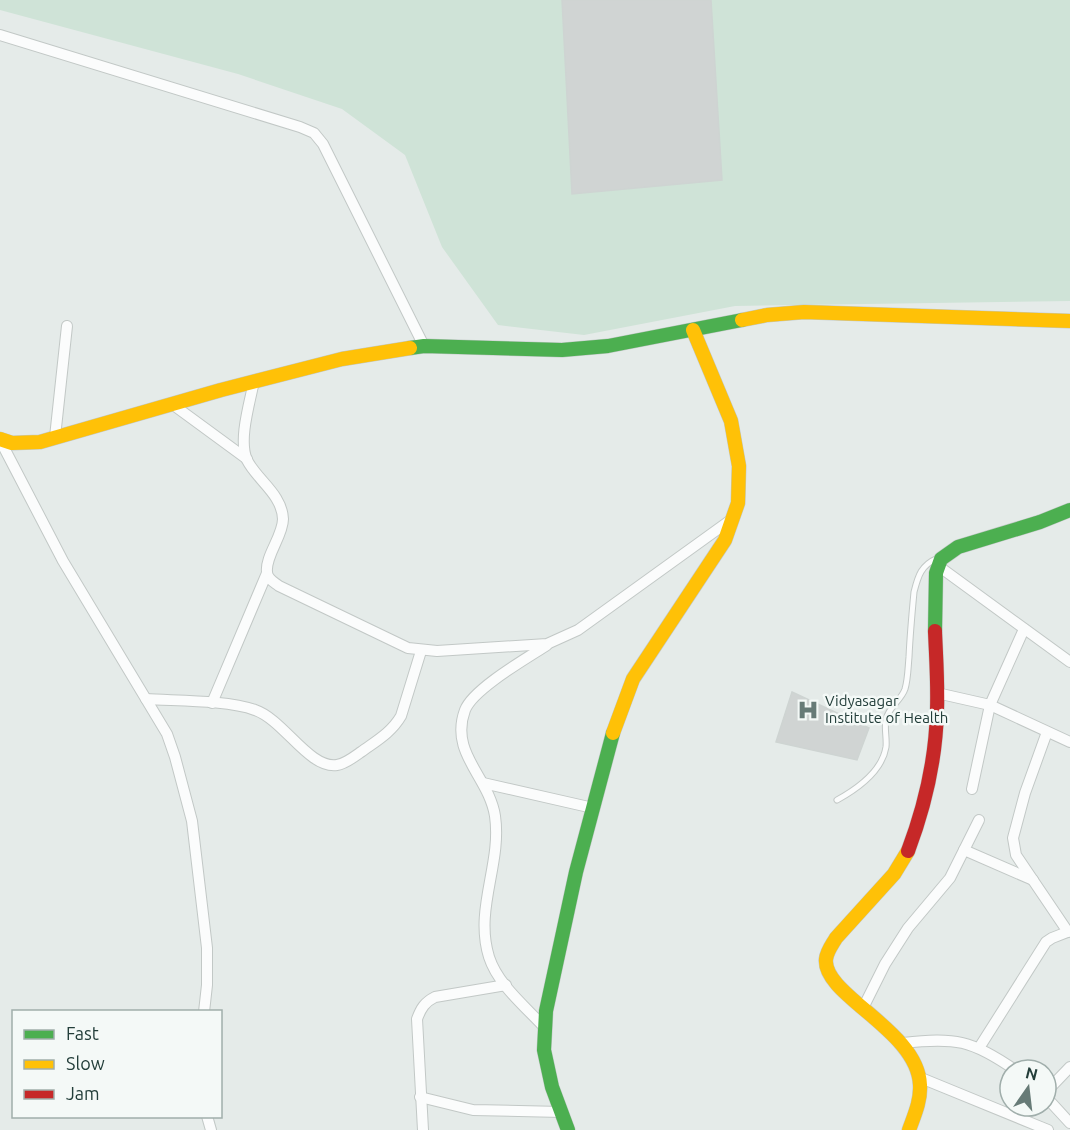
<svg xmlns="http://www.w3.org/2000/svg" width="1070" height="1130" font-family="Ubuntu,sans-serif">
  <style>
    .green { fill: #cfe3d7 }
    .building { fill: #d0d4d3; stroke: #ced4d2; stroke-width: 1.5 }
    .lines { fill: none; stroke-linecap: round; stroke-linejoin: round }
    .lane-casing { stroke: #c2c8c6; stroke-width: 7 }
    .street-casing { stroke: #c2c8c6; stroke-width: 12 }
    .fast-casing { stroke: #c1c8c6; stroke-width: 15 }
    .slow-casing { stroke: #c1c8c6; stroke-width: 15 }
    .jam-casing { stroke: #c1c8c6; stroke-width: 15 }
    .lane { stroke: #fbfcfc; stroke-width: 5 }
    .street { stroke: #fbfcfc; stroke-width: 10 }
    .fast { stroke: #4caf50; stroke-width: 14 }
    .slow { stroke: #ffc107; stroke-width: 14 }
    .jam { stroke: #c62828; stroke-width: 14 }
    .labels { text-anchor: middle; stroke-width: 5; stroke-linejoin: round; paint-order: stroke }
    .poi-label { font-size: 15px; fill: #233e3a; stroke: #f4f9f7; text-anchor: start }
  </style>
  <rect width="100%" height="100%" fill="#e5ebe9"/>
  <path class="green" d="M0,0H1070V301L735,306L584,335L498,325L442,247L405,155L342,109L238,74L0,10Z"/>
  <g class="building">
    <path d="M562,0H711L722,180L572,194Z"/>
    <path d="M792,692L869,728L857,760L776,742Z"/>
  </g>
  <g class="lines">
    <defs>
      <path id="lane" d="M837,800C857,789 882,772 886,747C887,738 884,728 886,720C888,707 901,701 905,689C908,679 908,667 909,657C910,635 912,613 914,592C918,576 921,565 938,558"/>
      <g id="street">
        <path d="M0,35L300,127L314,133L323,144L424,346"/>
        <path d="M254,381C250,402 238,440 247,460C257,480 282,494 283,519C283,536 265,556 267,572C267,579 274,582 279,586L408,648L437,651L547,644L578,630L732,519"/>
        <path d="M172,404L247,459"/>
        <path d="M55,437L67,326"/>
        <path d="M0,440L63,561L167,734L175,757L192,821L207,948V985L204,1012"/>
        <path d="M937,565L1070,662"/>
        <path d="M937,693L990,705L1070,742"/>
        <path d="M146,699C176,701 228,700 255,710C284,720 309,769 337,765C345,764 354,757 361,752C376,741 391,733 401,716L421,651"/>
        <path d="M212,703L267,573"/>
        <path d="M1047,732L1025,793L1013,838L1016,855L1068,932"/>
        <path d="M483,783L593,808"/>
        <path d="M972,789L990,705L1024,629"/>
        <path d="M964,850L1033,880"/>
        <path d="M863,1008L885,964L908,928L950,878L979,820"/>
        <path d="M545,1028C526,1007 498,985 489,957C474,909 502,864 495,816C489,777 449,753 465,710C473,689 527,658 547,645"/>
        <path d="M903,1043C955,1037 972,1040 1015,1070"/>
        <path d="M979,1048L1046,942L1052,938L1070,931"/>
        <path d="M921,1078L1048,1130"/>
        <path d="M1046,1092L1070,1067"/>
        <path d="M420,1097L473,1110L562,1112"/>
        <path d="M1046,1097L1070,1123"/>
        <path d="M207,1116L211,1130"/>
        <path d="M423,1130L417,1019C421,1008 425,1002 435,997L506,985"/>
      </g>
      <g id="fast">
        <path d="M410,348L424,346L562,350L608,346L742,320"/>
        <path d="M935,631L936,573L941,559L958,547L1040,522L1070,510"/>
        <path d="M568,1130L552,1087L544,1050L546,1011L576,872L613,733"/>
      </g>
      <g id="slow">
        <path d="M742,320L767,315L804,312L1070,321"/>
        <path d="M0,439L12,443L40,442L221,390L342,359L410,348"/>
        <path d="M613,733L633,679L725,540L738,503L739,466L731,421L693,330"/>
        <path d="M908,851L894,874L836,938C832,945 827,951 826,959C822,995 918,1030 920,1085C921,1101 914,1116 909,1130"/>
      </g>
      <path id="jam" d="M908,851C925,806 936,758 937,710C938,683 936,657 935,631"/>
    </defs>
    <use href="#lane" class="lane-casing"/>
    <use href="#street" class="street-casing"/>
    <use href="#fast" class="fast-casing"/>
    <use href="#slow" class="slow-casing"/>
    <use href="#jam" class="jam-casing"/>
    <use href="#lane" class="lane"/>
    <use href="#street" class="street"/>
    <use href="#fast" class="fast"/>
    <use href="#slow" class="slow"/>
    <use href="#jam" class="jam"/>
  </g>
  <defs>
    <symbol id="hospital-bare" viewBox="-9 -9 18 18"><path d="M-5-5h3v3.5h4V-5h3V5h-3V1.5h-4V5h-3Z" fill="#677b77" stroke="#f4f9f7" stroke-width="2.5" paint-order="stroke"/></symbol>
  </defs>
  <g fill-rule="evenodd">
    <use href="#hospital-bare" x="793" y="695" width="30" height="30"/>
  </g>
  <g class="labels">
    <g class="poi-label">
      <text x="825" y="706">Vidyasagar<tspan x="825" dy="17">Institute of Health</tspan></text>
    </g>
  </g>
  <rect x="12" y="1010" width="210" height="108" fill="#f4f9f7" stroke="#a0aeab" stroke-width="1.5"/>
  <rect x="24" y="1030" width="30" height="9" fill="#4caf50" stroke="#a0aeab" stroke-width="1.5"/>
  <text x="66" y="1040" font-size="18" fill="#233e3a">Fast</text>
  <rect x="24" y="1060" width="30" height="9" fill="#ffc107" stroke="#a0aeab" stroke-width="1.5"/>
  <text x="66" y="1070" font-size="18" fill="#233e3a">Slow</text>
  <rect x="24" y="1090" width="30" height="9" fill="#c62828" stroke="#a0aeab" stroke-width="1.5"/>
  <text x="66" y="1100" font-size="18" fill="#233e3a">Jam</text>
  <g transform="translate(1028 1088) rotate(14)"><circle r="28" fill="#f4f9f7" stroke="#a0aeab" stroke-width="1.5"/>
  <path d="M0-4.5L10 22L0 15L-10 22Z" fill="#677b77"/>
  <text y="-9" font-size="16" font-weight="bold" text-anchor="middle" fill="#233e3a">N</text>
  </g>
</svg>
